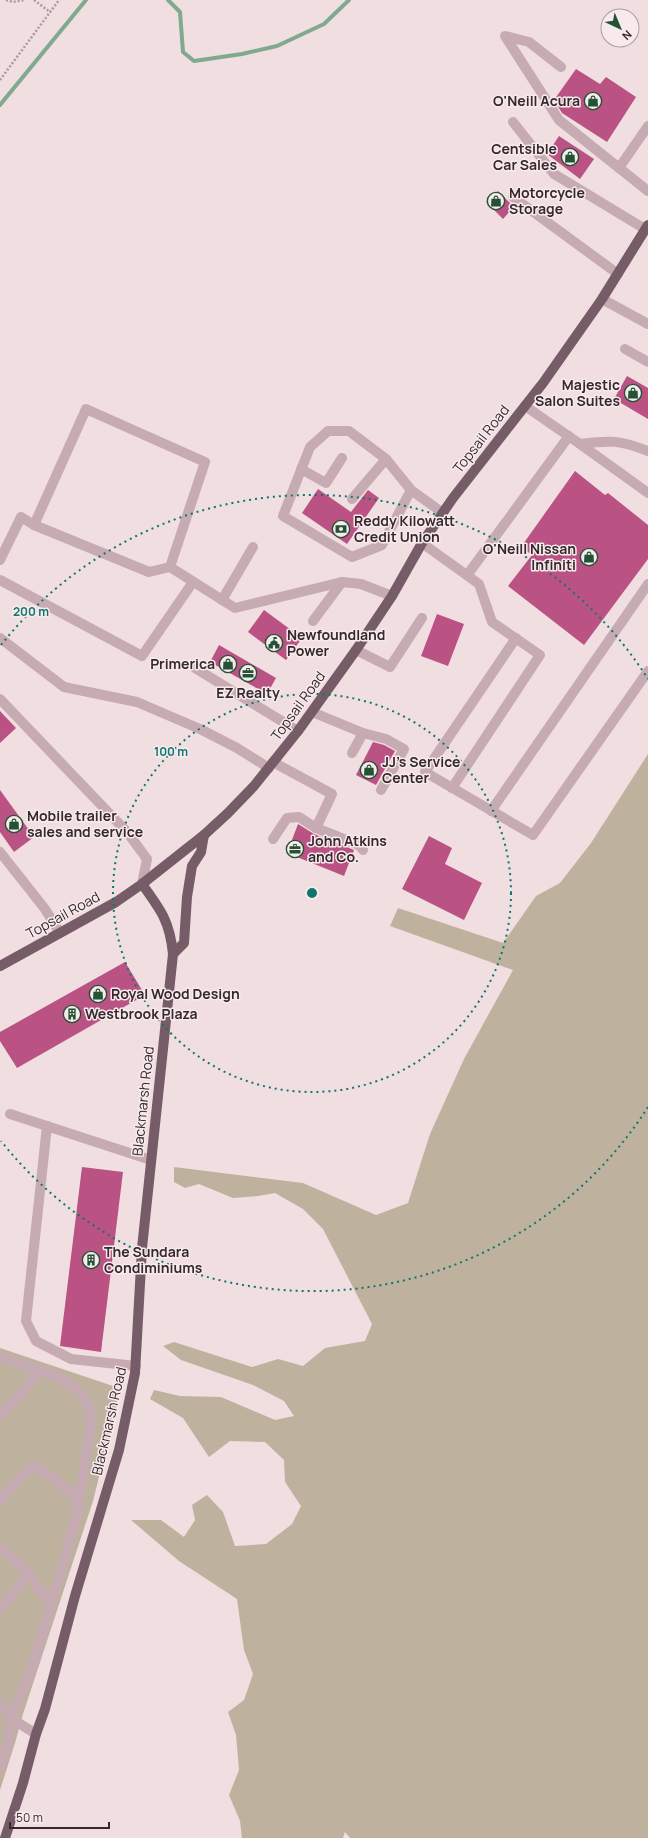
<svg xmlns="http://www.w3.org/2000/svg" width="648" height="1838" font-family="Manrope,sans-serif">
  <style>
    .green { fill: #beb29f }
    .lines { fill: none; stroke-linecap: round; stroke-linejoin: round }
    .stream { stroke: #80aa8e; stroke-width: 4 }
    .building { fill: #ba5283 }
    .path { stroke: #b3959e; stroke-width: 2.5; stroke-dasharray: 2 2; stroke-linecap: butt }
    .minor { stroke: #c7abb2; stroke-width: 10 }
    .major { stroke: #765c66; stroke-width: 10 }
    .ring { fill: none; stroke: #0f766e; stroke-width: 2; stroke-dasharray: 2 4 }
    .labels { text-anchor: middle; stroke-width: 3; stroke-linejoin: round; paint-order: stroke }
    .poi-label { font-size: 14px; font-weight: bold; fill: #35292e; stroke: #f8eaec; text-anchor: start }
    .street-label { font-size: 14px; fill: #35292e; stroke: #f8eaec }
    .centre { fill: #0f766e; stroke: #f8eaec; stroke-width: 2 }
    .ring-label { font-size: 12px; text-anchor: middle; font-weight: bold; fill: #0f766e; stroke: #f8eaec; stroke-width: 3; stroke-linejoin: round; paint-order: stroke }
  </style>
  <rect width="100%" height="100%" fill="#f0dee1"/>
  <g class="green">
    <path d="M648,754V1838H350L345,1832L343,1838H242L240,1821L229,1795L239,1770L236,1735L228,1712L244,1700L253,1674L244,1650L237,1599L179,1561L131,1520H161L184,1537L195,1520L192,1505L207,1495L223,1512L235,1546L266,1544L292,1524L301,1506L285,1482L284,1460L265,1442L230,1441L209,1457L183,1418L150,1399L154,1390L180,1396L221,1397L275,1420L294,1416L284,1401L253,1385L181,1360L163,1346L174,1342L252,1367L278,1359L303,1366L325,1348L365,1341L372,1324L323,1229L303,1209L275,1193L258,1196L233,1198L199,1184L185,1188L174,1182V1167L303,1183L376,1215L408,1203L430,1134L464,1059L513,970L390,926L398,908L503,943L536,896L560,883L591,843Z"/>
    <path d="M0,1348L116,1387L117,1404L93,1501L23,1714L15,1743L0,1790Z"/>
  </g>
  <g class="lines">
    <g class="stream">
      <path d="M168,0L180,12L183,52L194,61L242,54L277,46L324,24L349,0"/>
      <path d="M0,105L86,0"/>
    </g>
  </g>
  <g class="building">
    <path d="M576,69L600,84L606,77L636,97L607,142L562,113L554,100Z"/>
    <path d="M559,136L594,159L580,179L547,154Z"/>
    <path d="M498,191L514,207L503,219L486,202Z"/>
    <path d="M627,376L648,388V419L614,399Z"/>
    <path d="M575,471L605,495L608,493L648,525V559L584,645L508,586L532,555L521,547Z"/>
    <path d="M318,489L351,512L368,490L379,498L347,544L302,513Z"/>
    <path d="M264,610L302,638L286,660L248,632Z"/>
    <path d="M437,614L464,624L448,666L421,656Z"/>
    <path d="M219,645L276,678L267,694L210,662Z"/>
    <path d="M0,711L16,728L0,743Z"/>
    <path d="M373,742L384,745L395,751L376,785L356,775Z"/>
    <path d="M0,790L34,837L14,852L0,832Z"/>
    <path d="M298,824L314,834L354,850L344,876L287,853Z"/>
    <path d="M429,836L452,848L445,864L482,883L464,920L402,889Z"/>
    <path d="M125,962L145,995L17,1068L0,1041V1032Z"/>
    <path d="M82,1167L123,1172L101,1352L60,1346Z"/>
  </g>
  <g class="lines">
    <g class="path">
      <path d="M6,0L13,2L24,0"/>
      <path d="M34,0L50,12"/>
      <path d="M0,80L59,0"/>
    </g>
    <g class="minor">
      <path d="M561,67L529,42L505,36L559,120L648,191"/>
      <path d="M513,122L554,174L645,229"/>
      <path d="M619,168L648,126"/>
      <path d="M513,197L618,274"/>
      <path d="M602,299L648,324"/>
      <path d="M625,349L648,362"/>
      <path d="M525,406L580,444C610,440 620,440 648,451"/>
      <path d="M580,444L648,493"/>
      <path d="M301,469L326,483L342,458"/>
      <path d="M411,490L382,545L352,557L283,516L310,447L328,431H349L386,459L411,490L443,513"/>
      <path d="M352,499L386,459"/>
      <path d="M422,543L479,584L492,622L540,655L452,788"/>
      <path d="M0,560L21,517L34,525"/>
      <path d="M170,567L149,572L34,525L86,409L205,462L170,567L235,608L342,582"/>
      <path d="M468,574L569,436"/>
      <path d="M0,580L142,656L193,582"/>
      <path d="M222,600L253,547"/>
      <path d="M313,621L342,582L361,584L392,596"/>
      <path d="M0,638L64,687L137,702L200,729L237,748L269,768"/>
      <path d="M516,638L425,772L533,835L648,671"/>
      <path d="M356,650L390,667L422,618"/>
      <path d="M195,668L298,731"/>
      <path d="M0,699L127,832L147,859L142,884"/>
      <path d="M312,712L363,733L352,753"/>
      <path d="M363,733L386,739L404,749L381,790"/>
      <path d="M273,762L332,794L316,828L359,845L363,850"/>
      <path d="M491,811L648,584"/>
      <path d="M273,839L287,818L299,817L316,828"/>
      <path d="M0,852L45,909L60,933"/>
      <path d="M10,1114L151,1160"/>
      <path d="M47,1126L26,1321L36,1341L71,1359L136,1366"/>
      <path d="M0,1357L57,1376L79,1391L89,1406L91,1425L78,1504"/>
      <path d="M0,1416L27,1387L38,1370"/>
      <path d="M0,1500L26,1472L33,1467L41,1469L72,1493L78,1504V1512L33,1666L11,1717L9,1740L0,1768"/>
      <path d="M0,1548L29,1573L41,1592L52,1601"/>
      <path d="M0,1610L29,1573"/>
      <path d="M0,1705L17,1722L36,1734"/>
    </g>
    <g class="major">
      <path d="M173,954L184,943L187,897L192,866L201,852L204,835"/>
      <path d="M0,966L116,902L142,884L204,835L228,813L254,786L298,731L356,650L392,596L422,543L453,498L543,383L602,299L648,225"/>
      <path d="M5,1838L23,1783L36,1734L45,1709L75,1596L119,1450L135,1373L142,1248L173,954C170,922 161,910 142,884"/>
    </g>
  </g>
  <g class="ring">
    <circle cx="312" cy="893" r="199"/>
    <path d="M648 1107A398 398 0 0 1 1 1141M1 645A398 398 0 0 1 648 679"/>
  </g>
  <defs>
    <symbol id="shop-ring" viewBox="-11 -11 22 22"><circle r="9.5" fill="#f8eaec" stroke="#235334" stroke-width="1.5"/><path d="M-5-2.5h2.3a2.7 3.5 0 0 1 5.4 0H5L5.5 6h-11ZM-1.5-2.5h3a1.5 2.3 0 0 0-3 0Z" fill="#235334"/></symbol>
    <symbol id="bank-ring" viewBox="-11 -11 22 22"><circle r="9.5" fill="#f8eaec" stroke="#235334" stroke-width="1.5"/><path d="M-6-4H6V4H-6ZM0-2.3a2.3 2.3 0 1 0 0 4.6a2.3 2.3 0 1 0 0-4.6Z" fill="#235334"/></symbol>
    <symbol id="civic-ring" viewBox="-11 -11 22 22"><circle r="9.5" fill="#f8eaec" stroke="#235334" stroke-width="1.5"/><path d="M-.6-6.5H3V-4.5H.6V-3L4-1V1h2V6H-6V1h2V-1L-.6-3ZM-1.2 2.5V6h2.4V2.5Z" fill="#235334"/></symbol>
    <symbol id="office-ring" viewBox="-11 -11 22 22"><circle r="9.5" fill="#f8eaec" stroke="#235334" stroke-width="1.5"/><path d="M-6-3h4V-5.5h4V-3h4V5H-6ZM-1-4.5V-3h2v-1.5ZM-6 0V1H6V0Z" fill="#235334"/></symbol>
    <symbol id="building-ring" viewBox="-11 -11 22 22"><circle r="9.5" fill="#f8eaec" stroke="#235334" stroke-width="1.5"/><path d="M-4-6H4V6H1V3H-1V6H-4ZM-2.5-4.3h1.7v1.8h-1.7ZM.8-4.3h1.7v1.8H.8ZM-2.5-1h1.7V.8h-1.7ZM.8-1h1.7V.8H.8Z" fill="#235334"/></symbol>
  </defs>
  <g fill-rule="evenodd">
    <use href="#shop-ring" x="583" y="91" width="20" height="20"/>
    <use href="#shop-ring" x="560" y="147" width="20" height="20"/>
    <use href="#shop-ring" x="486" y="191" width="20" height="20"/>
    <use href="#shop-ring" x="623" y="383" width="20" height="20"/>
    <use href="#bank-ring" x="331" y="519" width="20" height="20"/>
    <use href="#shop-ring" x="579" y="547" width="20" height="20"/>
    <use href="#civic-ring" x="264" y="633" width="20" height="20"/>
    <use href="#shop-ring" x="218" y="654" width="20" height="20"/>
    <use href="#office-ring" x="238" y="663" width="20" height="20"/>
    <use href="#shop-ring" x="359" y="760" width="20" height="20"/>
    <use href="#shop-ring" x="4" y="814" width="20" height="20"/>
    <use href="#office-ring" x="285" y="839" width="20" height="20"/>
    <use href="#shop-ring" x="88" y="984" width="20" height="20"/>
    <use href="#building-ring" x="62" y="1004" width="20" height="20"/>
    <use href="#building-ring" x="81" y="1250" width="20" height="20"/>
  </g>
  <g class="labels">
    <g class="poi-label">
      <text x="580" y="106" text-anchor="end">O'Neill Acura</text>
      <text x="557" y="154" text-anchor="end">Centsible<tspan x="557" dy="16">Car Sales</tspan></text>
      <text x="509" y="198">Motorcycle<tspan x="509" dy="16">Storage</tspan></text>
      <text x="620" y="390" text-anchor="end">Majestic<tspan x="620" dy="16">Salon Suites</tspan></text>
      <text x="354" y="526">Reddy Kilowatt<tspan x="354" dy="16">Credit Union</tspan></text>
      <text x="576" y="554" text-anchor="end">O'Neill Nissan<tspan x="576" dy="16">Infiniti</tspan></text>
      <text x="287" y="640">Newfoundland<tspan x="287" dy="16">Power</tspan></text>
      <text x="215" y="669" text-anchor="end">Primerica</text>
      <text x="248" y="698" text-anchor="middle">EZ Realty</text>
      <text x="382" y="767">JJ's Service<tspan x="382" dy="16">Center</tspan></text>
      <text x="27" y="821">Mobile trailer<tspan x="27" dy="16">sales and service</tspan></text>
      <text x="308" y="846">John Atkins<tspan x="308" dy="16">and Co.</tspan></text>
      <text x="111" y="999">Royal Wood Design</text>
      <text x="85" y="1019">Westbrook Plaza</text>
      <text x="104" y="1257">The Sundara<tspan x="104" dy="16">Condiminiums</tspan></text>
    </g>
    <g class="street-label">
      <text transform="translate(481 439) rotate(-52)" y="5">Topsail Road</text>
      <text transform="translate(298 706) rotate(-54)" y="5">Topsail Road</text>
      <text transform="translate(63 915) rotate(-29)" y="5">Topsail Road</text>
      <text transform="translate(143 1101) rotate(-84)" y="5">Blackmarsh Road</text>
      <text transform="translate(109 1421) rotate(-77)" y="5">Blackmarsh Road</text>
    </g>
  </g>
  <circle cx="312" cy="893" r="6" class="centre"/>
  <g class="ring-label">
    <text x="31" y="616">200 m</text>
    <text x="171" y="756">100 m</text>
  </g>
  <g transform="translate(620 28) rotate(136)"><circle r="19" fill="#f8eaec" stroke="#aa9da0"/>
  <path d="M0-3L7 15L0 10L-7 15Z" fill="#235334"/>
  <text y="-6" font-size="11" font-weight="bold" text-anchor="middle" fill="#35292e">N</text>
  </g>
  <path d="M10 1822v6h99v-6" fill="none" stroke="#35292e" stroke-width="2"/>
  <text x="16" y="1822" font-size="12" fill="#35292e" stroke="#f8eaec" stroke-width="3" paint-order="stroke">50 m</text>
</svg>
